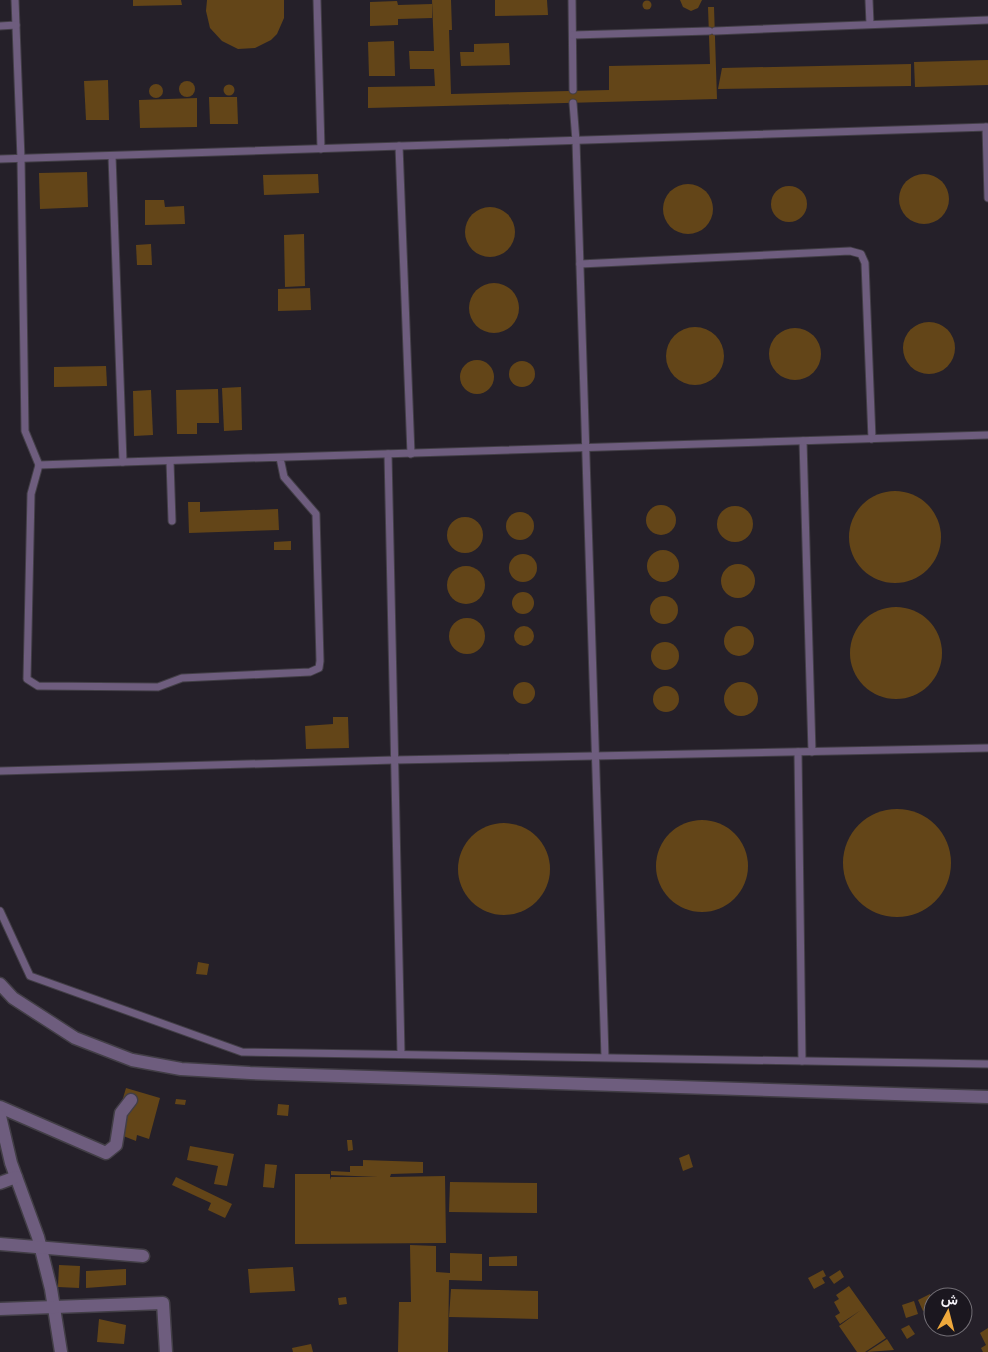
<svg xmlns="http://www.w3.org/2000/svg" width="988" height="1352" font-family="'Varela Round',Vazirmatn,sans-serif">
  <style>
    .building { fill: #634518 }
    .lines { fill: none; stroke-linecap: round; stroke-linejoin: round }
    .service-casing { stroke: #423e46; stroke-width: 9 }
    .minor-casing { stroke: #423e46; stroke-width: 15 }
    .tertiary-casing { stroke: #423e46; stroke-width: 15 }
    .service { stroke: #6e5d7e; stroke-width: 7 }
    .minor { stroke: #6e5d7e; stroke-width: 12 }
    .tertiary { stroke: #6e5d7e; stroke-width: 12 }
  </style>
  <rect width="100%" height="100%" fill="#252029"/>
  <g class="building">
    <path d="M133,0H181L182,5L133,6Z"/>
    <path d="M207,0H284V18L277,34L271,40L255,48L238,49L222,41L210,28L206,11Z"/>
    <path d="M432,0H451L452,30H449L451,94L609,90V66L710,64L708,7H714L717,99L368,108V87L435,86L434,69H410L409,51H434Z"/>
    <path d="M495,0H547L548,15L495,16Z"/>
    <path d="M680,0H702L698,8L691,11L683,7Z"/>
    <circle cx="647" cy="5" r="4.5"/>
    <path d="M397,1L398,5L432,4V18L398,19V25L370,26V2Z"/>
    <path d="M394,41L395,76H369L368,42Z"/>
    <path d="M509,43L510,65L461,66L460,52H474V44Z"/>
    <path d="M988,60V85L915,87L914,62Z"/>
    <path d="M911,64V86L718,89L722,68Z"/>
    <path d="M108,80L109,120H86L84,81Z"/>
    <circle cx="187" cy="89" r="8"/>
    <circle cx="156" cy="91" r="7"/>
    <circle cx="229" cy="90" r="5.5"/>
    <path d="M209,97H237L238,124H210Z"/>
    <path d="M197,98V127L140,128L139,100Z"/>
    <path d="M87,172L88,207L40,209L39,173Z"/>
    <circle cx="924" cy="199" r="25"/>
    <path d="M318,174L319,193L264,195L263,175Z"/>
    <circle cx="688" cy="209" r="25"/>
    <circle cx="789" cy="204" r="18"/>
    <path d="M145,200H164L165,207L184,206L185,224L145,225Z"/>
    <circle cx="490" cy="232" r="25"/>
    <path d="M304,234L305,286L285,287L284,235Z"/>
    <path d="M151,244L152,265H137L136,245Z"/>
    <circle cx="494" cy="308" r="25"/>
    <path d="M310,288L311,310L278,311V289Z"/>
    <circle cx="929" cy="348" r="26"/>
    <circle cx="695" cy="356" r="29"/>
    <circle cx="795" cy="354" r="26"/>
    <circle cx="477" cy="377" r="17"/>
    <circle cx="522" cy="374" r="13"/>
    <path d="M106,366L107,386L54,387V367Z"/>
    <path d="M241,387L242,430L224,431L222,388Z"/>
    <path d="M218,389L219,423H197V434H177L176,390Z"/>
    <path d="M151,390L153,435L134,436L133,391Z"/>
    <circle cx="895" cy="537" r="46"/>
    <path d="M188,502H200V512L278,509L279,530L189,533Z"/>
    <circle cx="661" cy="520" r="15"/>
    <circle cx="735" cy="524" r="18"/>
    <circle cx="520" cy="526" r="14"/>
    <circle cx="465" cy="535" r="18"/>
    <path d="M291,541V550H274V542Z"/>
    <circle cx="663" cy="566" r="16"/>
    <circle cx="523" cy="568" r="14"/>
    <circle cx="738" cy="581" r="17"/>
    <circle cx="466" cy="585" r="19"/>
    <circle cx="523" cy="603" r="11"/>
    <circle cx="664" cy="610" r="14"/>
    <circle cx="896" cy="653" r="46"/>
    <circle cx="467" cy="636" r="18"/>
    <circle cx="739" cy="641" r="15"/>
    <circle cx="524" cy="636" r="10"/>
    <circle cx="665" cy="656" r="14"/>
    <circle cx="741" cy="699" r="17"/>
    <circle cx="524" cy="693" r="11"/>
    <circle cx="666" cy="699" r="13"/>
    <path d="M333,717H348L349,748L306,749L305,726L333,724Z"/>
    <circle cx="897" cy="863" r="54"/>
    <circle cx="702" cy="866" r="46"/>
    <circle cx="504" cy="869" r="46"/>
    <path d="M198,962L209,964L207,975L196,974Z"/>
    <path d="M126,1088L160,1098L149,1139L137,1135L136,1141L113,1132Z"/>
    <path d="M176,1099L186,1100L185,1105L175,1104Z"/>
    <path d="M278,1104L289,1105L288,1116L277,1115Z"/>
    <path d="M347,1140H352L353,1150L348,1151Z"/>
    <path d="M190,1146L234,1154L227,1186L214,1184L218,1166L187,1160Z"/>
    <path d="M689,1154L693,1167L683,1171L679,1158Z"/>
    <path d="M363,1160L423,1162V1173L391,1174L390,1177L445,1176L446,1243L295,1244V1174H330V1180L331,1177H378L331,1175V1171L350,1172V1166H363Z"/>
    <path d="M265,1164L277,1165L274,1188L263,1187Z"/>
    <path d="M176,1177L232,1204L225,1218L208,1210L211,1203L172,1185Z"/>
    <path d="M450,1182L537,1183V1213L449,1212Z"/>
    <path d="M410,1245L436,1246V1272L450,1273V1253L482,1254V1281L449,1280L448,1352H398L399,1302H411Z"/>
    <path d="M517,1256V1266H489V1257Z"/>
    <path d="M59,1265L80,1266L79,1288L58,1287Z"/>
    <path d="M293,1267L295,1291L250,1293L248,1269Z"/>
    <path d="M126,1269V1285L86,1288V1271Z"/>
    <path d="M823,1270L826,1276L822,1278L825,1283L814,1289L808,1278Z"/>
    <path d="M840,1270L844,1277L834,1284L829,1277Z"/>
    <path d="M849,1286L886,1338L865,1352H857L839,1326L861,1310L840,1324L835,1316L840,1313L834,1302L839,1299L836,1295Z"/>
    <path d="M451,1289L538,1291V1319L449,1317Z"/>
    <path d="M930,1294L933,1306L923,1311L918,1300Z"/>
    <path d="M346,1297L347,1304L339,1305L338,1298Z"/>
    <path d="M914,1301L918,1314L906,1318L902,1305Z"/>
    <path d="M99,1319L126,1325L124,1344L97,1342Z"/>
    <path d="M909,1325L915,1334L907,1339L901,1329Z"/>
    <path d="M988,1328V1352H983L981,1348L986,1345L980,1333Z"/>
    <path d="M887,1339L894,1350L867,1352Z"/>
    <path d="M311,1344L313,1352H293L292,1348Z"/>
  </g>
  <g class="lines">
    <defs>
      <g id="service">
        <path d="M15,0L21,159L25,431L39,465"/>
        <path d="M317,0L321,149"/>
        <path d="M572,0L573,90"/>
        <path d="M869,0L870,24"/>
        <path d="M0,26L16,25"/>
        <path d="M715,31L988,20"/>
        <path d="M573,35L709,31"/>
        <path d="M573,103L576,141L605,1057"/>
        <path d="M986,127L988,198"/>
        <path d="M399,146L411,454"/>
        <path d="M112,156L123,462"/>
        <path d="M0,159L988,127"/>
        <path d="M580,264L850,251L861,254L865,263L872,439"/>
        <path d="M803,441L812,752"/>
        <path d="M388,454L401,1054"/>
        <path d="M280,458L284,477L316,514L320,661L319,668L310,672L182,678L158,687L38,686L27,679L31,494L39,465L123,462L988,435"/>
        <path d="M170,461L172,521"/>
        <path d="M798,752L802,1061"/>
        <path d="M0,771L394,760L988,748"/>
        <path d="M0,911L30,976L242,1052L988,1064"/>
      </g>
      <g id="minor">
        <path d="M0,1107L106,1153L116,1145L121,1113L131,1100"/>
        <path d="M0,1116L11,1163L38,1237L51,1289L61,1352"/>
        <path d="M0,1183L16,1177"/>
        <path d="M0,1244L143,1256"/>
        <path d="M0,1309L163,1303L166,1352"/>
      </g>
      <path id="tertiary" d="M0,984L13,998L75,1038L132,1060L181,1069L250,1073L988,1097"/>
    </defs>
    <use href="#service" class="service-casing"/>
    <use href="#minor" class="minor-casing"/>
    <use href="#tertiary" class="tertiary-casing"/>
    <use href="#service" class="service"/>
    <use href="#minor" class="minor"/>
    <use href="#tertiary" class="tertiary"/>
  </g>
  <g transform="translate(948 1312) rotate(7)"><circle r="24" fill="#1b171f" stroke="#736f76"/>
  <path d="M0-4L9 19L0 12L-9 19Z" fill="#eea83c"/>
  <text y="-8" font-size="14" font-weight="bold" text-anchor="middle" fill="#f6f3f9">ش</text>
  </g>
</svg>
